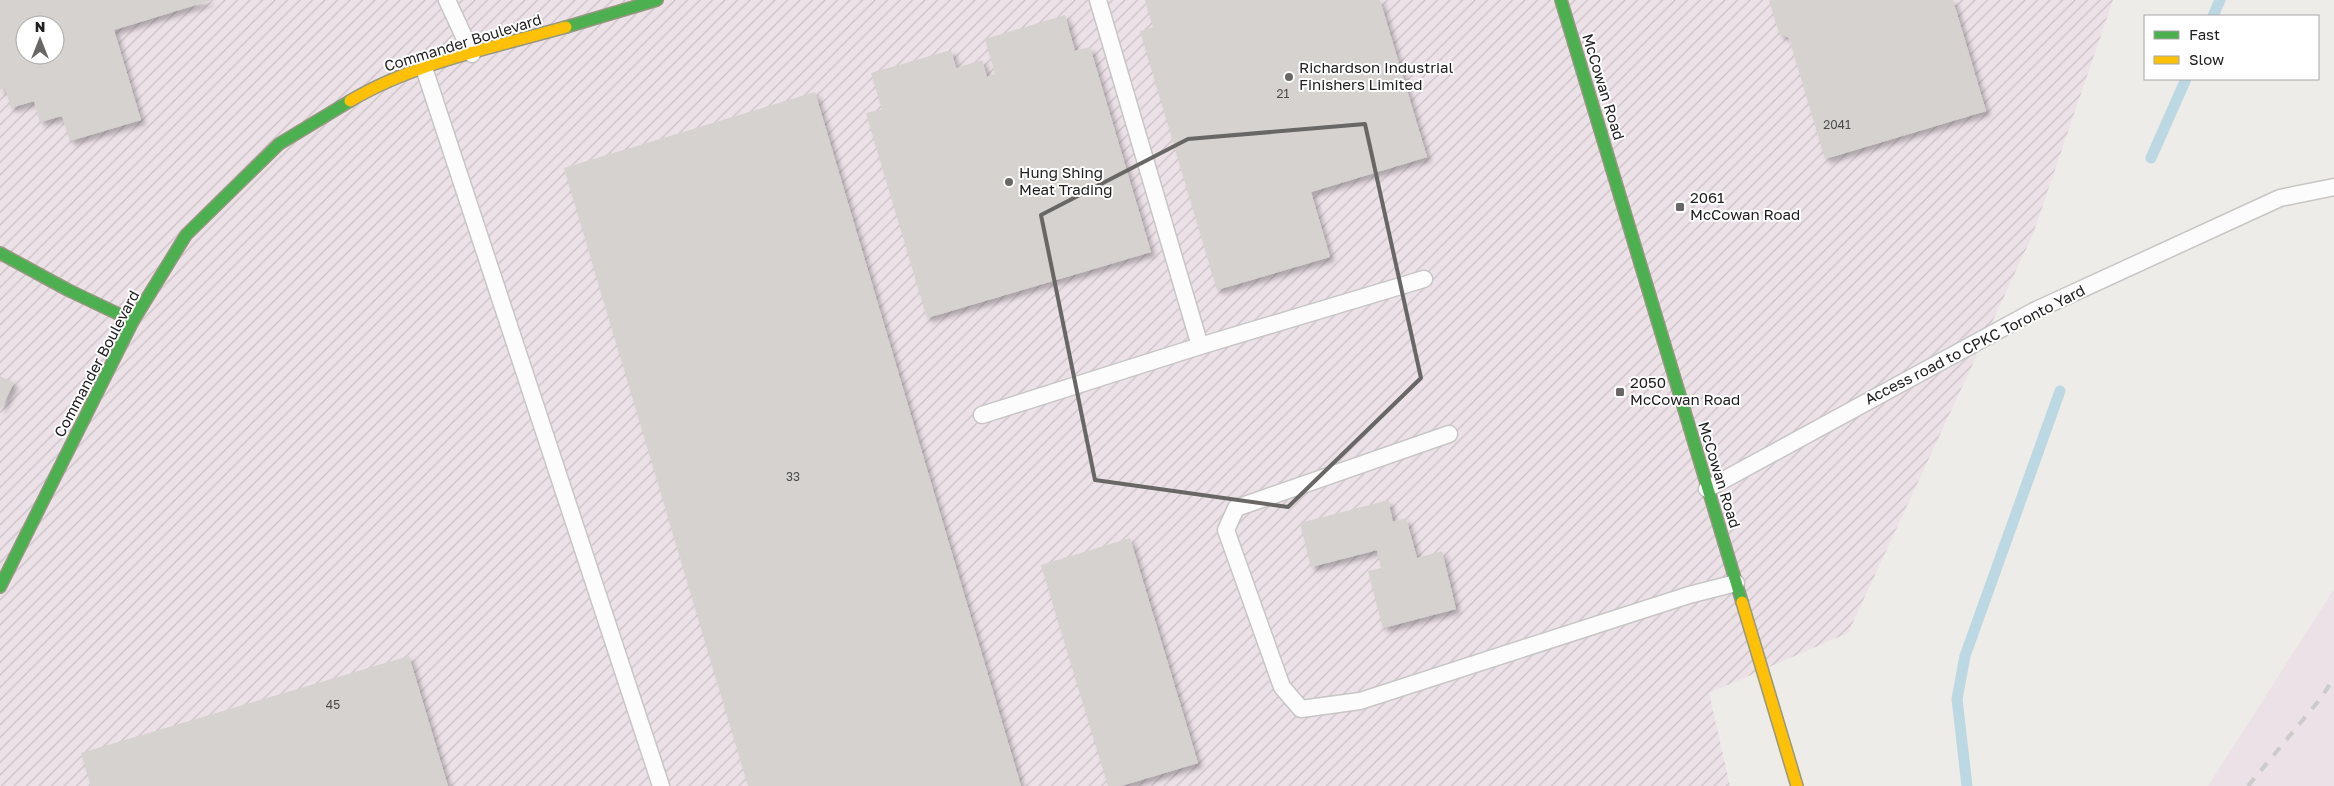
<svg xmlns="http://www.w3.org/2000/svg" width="2334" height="786" font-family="'Golos Text',sans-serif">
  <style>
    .industrial { fill: url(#industrial-furrows); fill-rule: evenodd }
    .railway { fill: #ece1e7 }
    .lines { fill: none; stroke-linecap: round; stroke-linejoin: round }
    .stream { stroke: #bcd8e2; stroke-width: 11 }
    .building { fill: #d5d2cf; fill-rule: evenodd; filter: url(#shadow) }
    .lane-casing { stroke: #c7c6c5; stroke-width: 19 }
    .fast-casing { stroke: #969880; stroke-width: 14 }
    .slow-casing { stroke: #969880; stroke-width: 14 }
    .lane { stroke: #fcfcfc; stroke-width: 16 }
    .fast { stroke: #4caf50; stroke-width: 11 }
    .slow { stroke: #ffc107; stroke-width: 11 }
    .rail { stroke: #cbcbca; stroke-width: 4; stroke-dasharray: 10 10; stroke-linecap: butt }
    .marked { fill: none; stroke: #686766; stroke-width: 4; stroke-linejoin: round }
    .poi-dot { fill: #686766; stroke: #fff; stroke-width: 2 }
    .labels { text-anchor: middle; stroke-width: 4; stroke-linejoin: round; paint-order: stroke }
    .number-label { font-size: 12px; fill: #4d4c4c }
    .street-label { font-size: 15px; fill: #202020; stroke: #fff }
    .poi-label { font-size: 15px; fill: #202020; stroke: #fff; text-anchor: start }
  </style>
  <defs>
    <pattern id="industrial-furrows" width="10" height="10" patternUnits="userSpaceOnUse" patternTransform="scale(1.25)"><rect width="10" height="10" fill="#ece1e7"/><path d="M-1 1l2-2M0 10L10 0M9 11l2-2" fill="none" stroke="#cac1c6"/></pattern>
    <filter id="shadow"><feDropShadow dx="4.5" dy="4.5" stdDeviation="2.5" flood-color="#0004"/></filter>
  </defs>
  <rect width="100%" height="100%" fill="#eeece9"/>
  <path class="industrial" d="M0,0H2113L2033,234L1848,633L1709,693L1730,786H0ZM25,25H55V55H25Z"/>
  <path class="railway" d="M2334,589V786H2208Z"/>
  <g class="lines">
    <g class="stream">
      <path d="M2213,16L2220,0"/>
      <path d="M2151,158L2186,79"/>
      <path d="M1967,786L1957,699L1965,656L2060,391"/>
    </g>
  </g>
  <g class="building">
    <path d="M0,0H212L114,30L141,120L70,141L62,116L40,122L34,101L11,108L5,88L0,90ZM25,25H55V55H25Z"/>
    <path d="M1145,0H1380L1427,157L1311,192L1330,257L1217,290L1140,31L1153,27Z"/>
    <path d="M1769,0H1953L1986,111L1825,159L1789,38L1779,33Z"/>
    <path d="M1065,15L1075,51L1090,47L1151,252L927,318L866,113L882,109L871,73L951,50L956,68L982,60L987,77L995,74L985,39Z"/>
    <path d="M815,92L1021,786H748L564,168Z"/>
    <path d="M0,376L14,383L0,410Z"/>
    <path d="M1388,500L1393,522L1406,518L1417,558L1442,551L1456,609L1383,628L1368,571L1381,568L1377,550L1311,567L1300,523Z"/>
    <path d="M1130,538L1198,763L1121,786H1108L1041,565Z"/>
    <path d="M409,656L448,786H91L81,753Z"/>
  </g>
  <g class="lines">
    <defs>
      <g id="lane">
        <path d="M447,0L472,54"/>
        <path d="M1098,0L1200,346"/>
        <path d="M424,68L661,786"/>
        <path d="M982,415L1200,346L1424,279"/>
        <path d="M1449,434L1236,508L1226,530L1282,687L1301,709L1360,701L1689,595L1736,583"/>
        <path d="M1707,489L2034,311L2280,198L2334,187"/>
      </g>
      <g id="fast">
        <path d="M1561,0L1742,602"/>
        <path d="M566,27L657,0"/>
        <path d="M0,253L68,290L133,321"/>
        <path d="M0,587L133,321L186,235L279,144L350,101"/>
      </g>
      <g id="slow">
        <path d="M350,101C413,63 495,47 566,27"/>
        <path d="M1742,602L1797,786"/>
      </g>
    </defs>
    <use href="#lane" class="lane-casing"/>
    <use href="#fast" class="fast-casing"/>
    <use href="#slow" class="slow-casing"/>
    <use href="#lane" class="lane"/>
    <use href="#fast" class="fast"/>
    <use href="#slow" class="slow"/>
    <path class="rail" d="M2248,786L2321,698L2334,678"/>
  </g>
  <path class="marked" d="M1365,124L1421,378L1288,507L1095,480L1041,215L1188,139Z"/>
  <g class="poi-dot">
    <circle cx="1289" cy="77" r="5"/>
    <circle cx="1009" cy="182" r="5"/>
    <rect x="1675" y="202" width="10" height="10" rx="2.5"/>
    <rect x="1615" y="387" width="10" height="10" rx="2.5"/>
  </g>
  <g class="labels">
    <g class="number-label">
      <text x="1283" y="98">21</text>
      <text x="1837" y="129">2041</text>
      <text x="793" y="481">33</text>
      <text x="333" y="709">45</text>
    </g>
    <g class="street-label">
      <text transform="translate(463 43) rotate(-17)" y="5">Commander Boulevard</text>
      <text transform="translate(1603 87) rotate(73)" y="5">McCowan Road</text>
      <text transform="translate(1975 345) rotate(-27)" y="5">Access road to CPKC Toronto Yard</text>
      <text transform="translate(97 364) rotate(-62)" y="5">Commander Boulevard</text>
      <text transform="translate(1719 475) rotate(73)" y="5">McCowan Road</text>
    </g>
    <g class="poi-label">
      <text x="1299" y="73">Richardson Industrial<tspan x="1299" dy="17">Finishers Limited</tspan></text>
      <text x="1019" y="178">Hung Shing<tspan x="1019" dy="17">Meat Trading</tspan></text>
      <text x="1690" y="203">2061<tspan x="1690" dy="17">McCowan Road</tspan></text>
      <text x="1630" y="388">2050<tspan x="1630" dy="17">McCowan Road</tspan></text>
    </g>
  </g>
  <rect x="2144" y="15" width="175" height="65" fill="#ffffff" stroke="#a6a6a6"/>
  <rect x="2154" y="31" width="25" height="8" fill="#4caf50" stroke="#a6a6a6"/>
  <text x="2189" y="40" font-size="15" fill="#202020">Fast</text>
  <rect x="2154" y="56" width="25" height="8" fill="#ffc107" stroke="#a6a6a6"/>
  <text x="2189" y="65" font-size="15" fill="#202020">Slow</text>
  <g transform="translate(40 40)"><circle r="24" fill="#ffffff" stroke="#a6a6a6"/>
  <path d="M0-4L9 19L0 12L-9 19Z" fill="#686766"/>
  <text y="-8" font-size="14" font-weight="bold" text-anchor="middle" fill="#202020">N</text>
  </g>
</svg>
